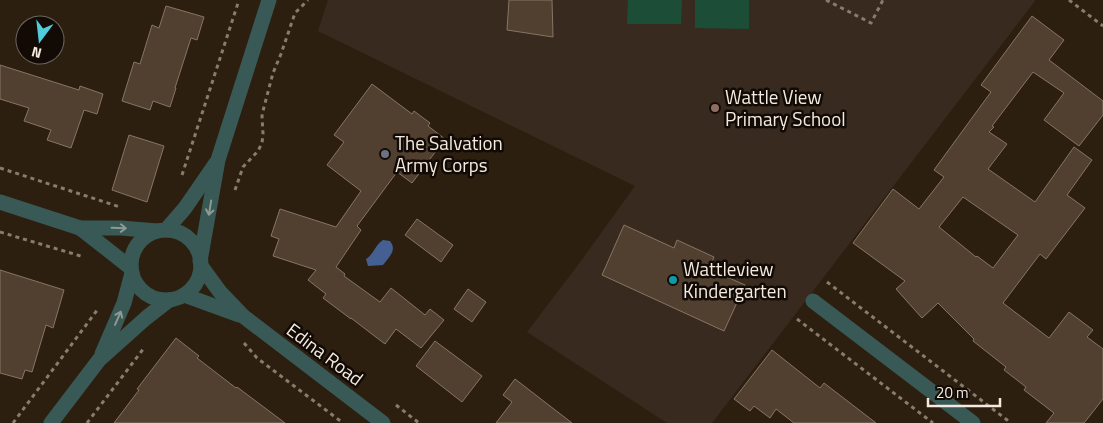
<svg xmlns="http://www.w3.org/2000/svg" width="1103" height="423" font-family="'Titillium Web',sans-serif">
  <style>
    .education { fill: #392a1f }
    .green { fill: #1c4e37 }
    .water { fill: #446092 }
    .building { fill: #514030; stroke: #877564; fill-rule: evenodd }
    .lines { fill: none; stroke-linecap: round; stroke-linejoin: round }
    .path { stroke: #887c6f; stroke-width: 3; stroke-dasharray: 4 4; stroke-linecap: butt }
    .street { stroke: #385955; stroke-width: 15 }
    .oneway { stroke: #8d9a94 }
    .education-dot { fill: #8d6e63; stroke: #110a05; stroke-width: 2 }
    .worship-dot { fill: #6b7280; stroke: #110a05; stroke-width: 2 }
    .culture-dot { fill: #0f9aa8; stroke: #110a05; stroke-width: 2 }
    .labels { text-anchor: middle; stroke-width: 5; stroke-linejoin: round; paint-order: stroke }
    .poi-label { font-size: 19px; fill: #f4eae0; stroke: #110a05; text-anchor: start }
    .street-label { font-size: 19px; fill: #f4eae0; stroke: #110a05 }
  </style>
  <rect width="100%" height="100%" fill="#2d1f10"/>
  <path class="education" d="M328,0H1034L1035,1L712,423H667L527,332L581,261L635,186L318,31Z"/>
  <g class="green">
    <path d="M628,0H682L681,24H627Z"/>
    <path d="M695,0H749V29L695,28Z"/>
  </g>
  <path class="water" d="M383,240L390,241C397,250 390,256 383,265L368,266L366,259C374,254 375,245 383,240Z"/>
  <g class="building">
    <path d="M509,0H552L553,37L507,30Z"/>
    <path d="M166,6L204,17L197,40L191,38L175,88H176L170,107L153,101L150,110L122,101L134,62L140,64L152,25L159,28Z"/>
    <path d="M1032,16L1064,40L1049,60L1103,101V115L1079,146L1044,120L1064,93L1033,72L992,126L994,127L989,132L1007,144L988,169L1035,202L1074,147L1092,160L1067,195L1085,208L1046,259L1040,254L1003,303L1049,338L1069,312L1093,330L1087,337L1103,349V399L1084,423H1046L1054,413L1024,390L1026,387L1004,370L1006,367L973,341L974,339L938,303L922,318L896,289L905,281L853,243L893,189L919,209L944,177L934,170L991,92L981,85ZM963,197L1018,235L993,268L977,256L976,257L939,227Z"/>
    <path d="M0,65L79,90L80,86L103,94L97,114L84,110L71,148L47,140L51,130L24,121L29,108L0,99Z"/>
    <path d="M372,84L412,114L414,111L430,123L428,126L445,139L412,183L397,172L357,226L361,230L336,267L345,274L344,276L380,302L391,288L425,315L430,309L444,320L421,348L396,329L385,344L351,318V319L323,298L326,294L308,280L316,270L273,256L279,239L271,236L280,209L336,227L361,191L327,165L344,142L334,135Z"/>
    <path d="M129,135L164,146L147,202L112,190Z"/>
    <path d="M417,219L453,245L441,262L405,235Z"/>
    <path d="M624,225L674,248L677,240L714,257L709,269L745,285L724,331L602,275Z"/>
    <path d="M0,270L64,290L53,328L46,325L32,372L25,370L22,379L0,373Z"/>
    <path d="M468,289L486,302L472,322L454,309Z"/>
    <path d="M176,338L199,356L197,358L236,388L237,387L285,423H114L139,390L137,389Z"/>
    <path d="M435,341L482,376L462,402L416,366Z"/>
    <path d="M772,350L820,388L824,383L876,423H794L776,409L770,418L754,406L750,411L734,399Z"/>
    <path d="M515,379L572,423H496L512,402L503,395Z"/>
  </g>
  <g class="lines">
    <g class="path">
      <path d="M826,0L871,23L883,0"/>
      <path d="M1069,0L1103,26"/>
      <path d="M0,168L120,207"/>
      <path d="M182,175L239,0"/>
      <path d="M235,190L243,167L258,151L262,143L263,134L262,116L264,107L273,73L281,54L295,13L308,0"/>
      <path d="M0,232L84,257"/>
      <path d="M827,282L1011,423"/>
      <path d="M797,319L933,423"/>
      <path d="M244,343L257,358L343,423"/>
      <path d="M396,405L419,423"/>
      <path d="M13,423L98,309"/>
      <path d="M87,423L144,348"/>
    </g>
    <g class="street">
      <path d="M0,202L80,228H121L157,231"/>
      <path d="M80,228L131,268"/>
      <path d="M166,230L185,208L216,163"/>
      <circle cx="166" cy="265" r="35"/>
      <path d="M200,261L218,160L269,0"/>
      <path d="M201,266L220,292L243,316L383,423"/>
      <path d="M184,295L239,315"/>
      <path d="M813,301L973,423"/>
      <path d="M102,354L124,303L132,273"/>
      <path d="M51,423L99,360L146,318L169,300"/>
    </g>
  </g>
  <defs><path id="oneway-shaft" d="M-6 0H5M1.5-3L5.5 0L1.5 3" fill="none" stroke-width="1.6" stroke-linecap="round" stroke-linejoin="round" transform="scale(1.25)"/></defs>
  <g class="oneway">
    <use href="#oneway-shaft" transform="translate(210 208) rotate(99)"/>
    <use href="#oneway-shaft" transform="translate(119 228) rotate(2)"/>
    <use href="#oneway-shaft" transform="translate(118 318) rotate(-66)"/>
  </g>
  <circle class="education-dot" cx="715" cy="108" r="5"/>
  <circle class="worship-dot" cx="385" cy="154" r="5"/>
  <circle class="culture-dot" cx="673" cy="280" r="5"/>
  <g class="labels">
    <g class="poi-label">
      <text x="725" y="104">Wattle View<tspan x="725" dy="22">Primary School</tspan></text>
      <text x="395" y="150">The Salvation<tspan x="395" dy="22">Army Corps</tspan></text>
      <text x="683" y="276">Wattleview<tspan x="683" dy="22">Kindergarten</tspan></text>
    </g>
    <g class="street-label">
      <text transform="translate(325 354) rotate(37)" y="7">Edina Road</text>
    </g>
  </g>
  <g transform="translate(40 40) rotate(195)"><circle r="24" fill="#110a05" stroke="#6c645d"/>
  <path d="M0-4L9 19L0 12L-9 19Z" fill="#52cbda"/>
  <text y="-8" font-size="14" font-weight="bold" text-anchor="middle" fill="#f4eae0">N</text>
  </g>
  <path d="M928 398v8h72v-8" fill="none" stroke="#f4eae0" stroke-width="2.5"/>
  <text x="936" y="398" font-size="15" fill="#f4eae0" stroke="#110a05" stroke-width="4" paint-order="stroke">20 m</text>
</svg>
